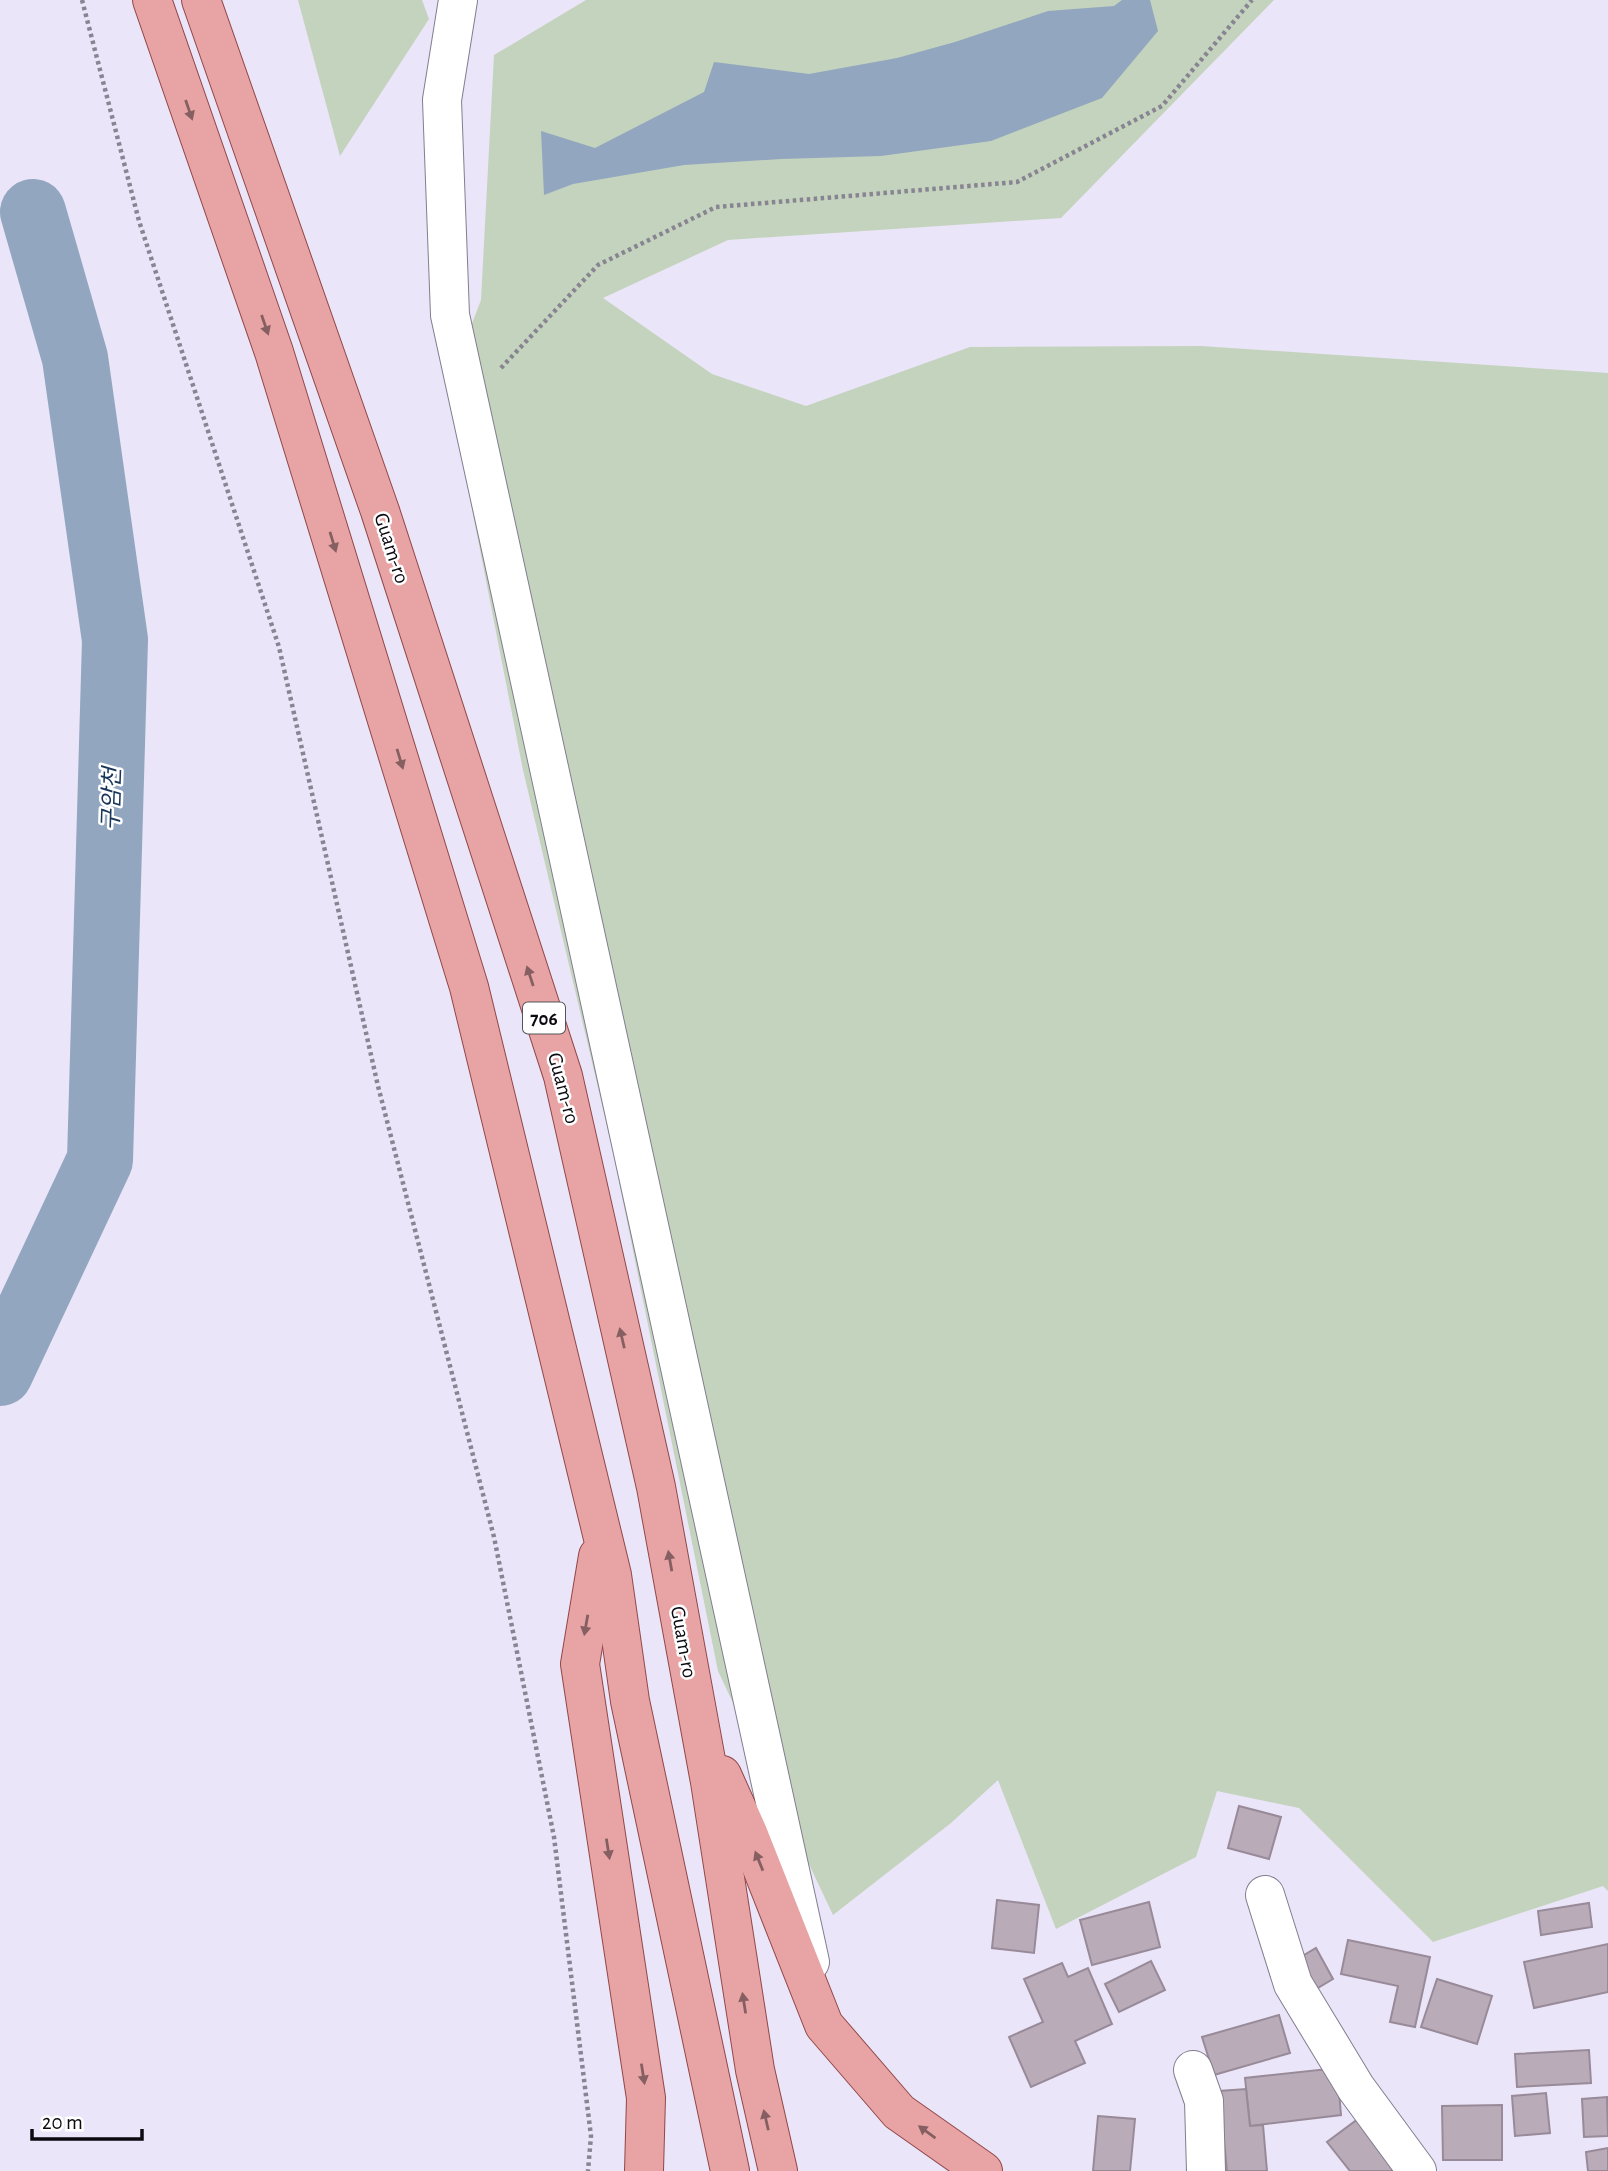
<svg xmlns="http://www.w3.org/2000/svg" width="1608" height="2171" font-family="'Alegreya Sans','Noto Sans KR',sans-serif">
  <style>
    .green { fill: #c4d3bd }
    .water { fill: #92a6bf }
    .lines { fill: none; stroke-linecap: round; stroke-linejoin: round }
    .river { stroke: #92a6bf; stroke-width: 66 }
    .building { fill: #baabb9; stroke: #988a98; stroke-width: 2 }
    .minor-casing { stroke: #827e8f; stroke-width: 40 }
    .major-casing { stroke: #914749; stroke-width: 40 }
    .path { stroke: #888492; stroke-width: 4.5; stroke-dasharray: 3.5 3.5; stroke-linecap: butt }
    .minor { stroke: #fff; stroke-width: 38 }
    .major { stroke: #e8a4a4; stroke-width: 38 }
    .oneway { fill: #855f61 }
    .labels { text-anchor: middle; stroke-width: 5; stroke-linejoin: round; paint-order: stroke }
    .shield { fill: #fff; stroke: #555458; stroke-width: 2 }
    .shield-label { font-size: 19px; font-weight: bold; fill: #0c0a10 }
    .street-label { font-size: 21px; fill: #0c0a10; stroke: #fff }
    .water-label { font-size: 23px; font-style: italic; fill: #173559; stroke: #fff }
  </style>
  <rect width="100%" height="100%" fill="#eae5f8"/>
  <g class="green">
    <path d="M298,0H422L429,19L340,156Z"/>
    <path d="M586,0H1274L1061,218L728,240L603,298L712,374L806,406L970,347L1201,346L1608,373V1891L1603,1886L1433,1942L1299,1808L1217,1791L1196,1857L1056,1929L998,1780L951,1823L833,1915L718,1671L612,1147L523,770L448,386L481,300L494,55Z"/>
  </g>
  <path class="water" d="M1122,0H1150L1158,31L1102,98L991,141L881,156L781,159L684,165L573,184L544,195L541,131L595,148L704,92L714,62L809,74L897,58L955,42L1048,11L1114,6Z"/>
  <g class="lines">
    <path class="river" d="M0,1373L100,1160L115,640L75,358L33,212"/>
  </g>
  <g class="building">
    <path d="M1239,1806L1281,1817L1269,1859L1228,1848Z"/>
    <path d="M997,1900L1039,1905L1034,1953L992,1948Z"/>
    <path d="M1149,1902L1160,1947L1092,1965L1080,1920Z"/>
    <path d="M1589,1903L1592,1927L1541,1935L1538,1911Z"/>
    <path d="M1348,1940L1430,1957L1415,2027L1390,2022L1398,1986L1341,1974Z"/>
    <path d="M1608,1944V1992L1534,2008L1524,1962Z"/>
    <path d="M1316,1948L1333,1979L1311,1992L1294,1961Z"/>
    <path d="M1151,1961L1165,1990L1119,2012L1105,1984Z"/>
    <path d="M1062,1963L1068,1977L1088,1968L1112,2024L1075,2041L1085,2063L1031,2087L1009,2037L1043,2022L1024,1979Z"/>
    <path d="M1437,1979L1492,1996L1477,2044L1421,2027Z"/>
    <path d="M1279,2015L1290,2053L1214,2075L1202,2037Z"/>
    <path d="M1589,2050L1591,2083L1517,2087L1515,2054Z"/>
    <path d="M1337,2068L1341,2115L1250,2126L1245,2078Z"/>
    <path d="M1246,2089L1250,2126L1263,2125L1267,2171H1227L1219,2091Z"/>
    <path d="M1546,2093L1550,2133L1515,2136L1512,2096Z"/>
    <path d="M1607,2097L1608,2136L1584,2137L1582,2099Z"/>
    <path d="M1502,2105V2160H1443L1442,2106Z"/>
    <path d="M1098,2116L1135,2119L1130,2171H1093Z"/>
    <path d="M1362,2116L1405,2171H1350L1327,2142Z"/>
    <path d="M1608,2148V2171H1588L1586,2152Z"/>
  </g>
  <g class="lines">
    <defs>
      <g id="minor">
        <path d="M458,0L442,100L450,315L810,1962"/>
        <path d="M1265,1895L1293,1984L1356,2088L1417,2171"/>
        <path d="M1193,2070L1204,2101L1206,2171"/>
      </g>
      <g id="major">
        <path d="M152,0L274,352L469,987L612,1575L630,1701L730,2171"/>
        <path d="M201,0L380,511L563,1076L656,1487L710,1782L755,2070L778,2171"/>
        <path d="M598,1556L580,1664L646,2098L644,2171"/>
        <path d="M722,1775L748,1833L824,2025L899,2112L983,2171"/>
      </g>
    </defs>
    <use href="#minor" class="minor-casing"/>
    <use href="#major" class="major-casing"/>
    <g class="path">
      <path d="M82,0L139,221L279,647L378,1086L494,1537L554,1837L591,2136L588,2171"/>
      <path d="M501,368L598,265L716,207L1017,182L1162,106L1252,0"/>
    </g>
    <use href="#minor" class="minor"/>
    <use href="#major" class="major"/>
  </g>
  <defs><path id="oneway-solid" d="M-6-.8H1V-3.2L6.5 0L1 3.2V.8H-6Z" transform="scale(1.75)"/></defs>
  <g class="oneway">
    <use href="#oneway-solid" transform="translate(189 110) rotate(71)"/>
    <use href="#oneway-solid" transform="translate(265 325) rotate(71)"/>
    <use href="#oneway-solid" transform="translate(333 542) rotate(73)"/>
    <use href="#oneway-solid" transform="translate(400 759) rotate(73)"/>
    <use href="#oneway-solid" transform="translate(530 976) rotate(-108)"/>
    <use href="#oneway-solid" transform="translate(622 1338) rotate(-103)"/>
    <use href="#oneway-solid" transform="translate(670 1561) rotate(-100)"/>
    <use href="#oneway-solid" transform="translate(586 1625) rotate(100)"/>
    <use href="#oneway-solid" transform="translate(608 1849) rotate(81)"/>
    <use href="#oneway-solid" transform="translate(759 1861) rotate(-112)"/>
    <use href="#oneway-solid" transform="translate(744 2003) rotate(-99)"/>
    <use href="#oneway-solid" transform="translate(643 2074) rotate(81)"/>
    <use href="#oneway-solid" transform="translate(766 2120) rotate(-103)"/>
    <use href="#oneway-solid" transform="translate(927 2132) rotate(-144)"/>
  </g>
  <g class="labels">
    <rect class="shield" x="523" y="1002.5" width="42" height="31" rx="5"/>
    <g class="shield-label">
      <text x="544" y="1025">706</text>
    </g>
    <g class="street-label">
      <text transform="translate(392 548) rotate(72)" y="7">Guam-ro</text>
      <text transform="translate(564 1088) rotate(75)" y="7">Guam-ro</text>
      <text transform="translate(684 1642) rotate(80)" y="7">Guam-ro</text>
    </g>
    <g class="water-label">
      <text transform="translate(111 799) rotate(-88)" y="8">구암천</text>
    </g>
  </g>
  <path d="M32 2129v10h110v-10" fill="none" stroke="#0c0a10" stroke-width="3.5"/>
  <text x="42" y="2129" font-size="21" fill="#0c0a10" stroke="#ffffff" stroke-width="5" paint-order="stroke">20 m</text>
</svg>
